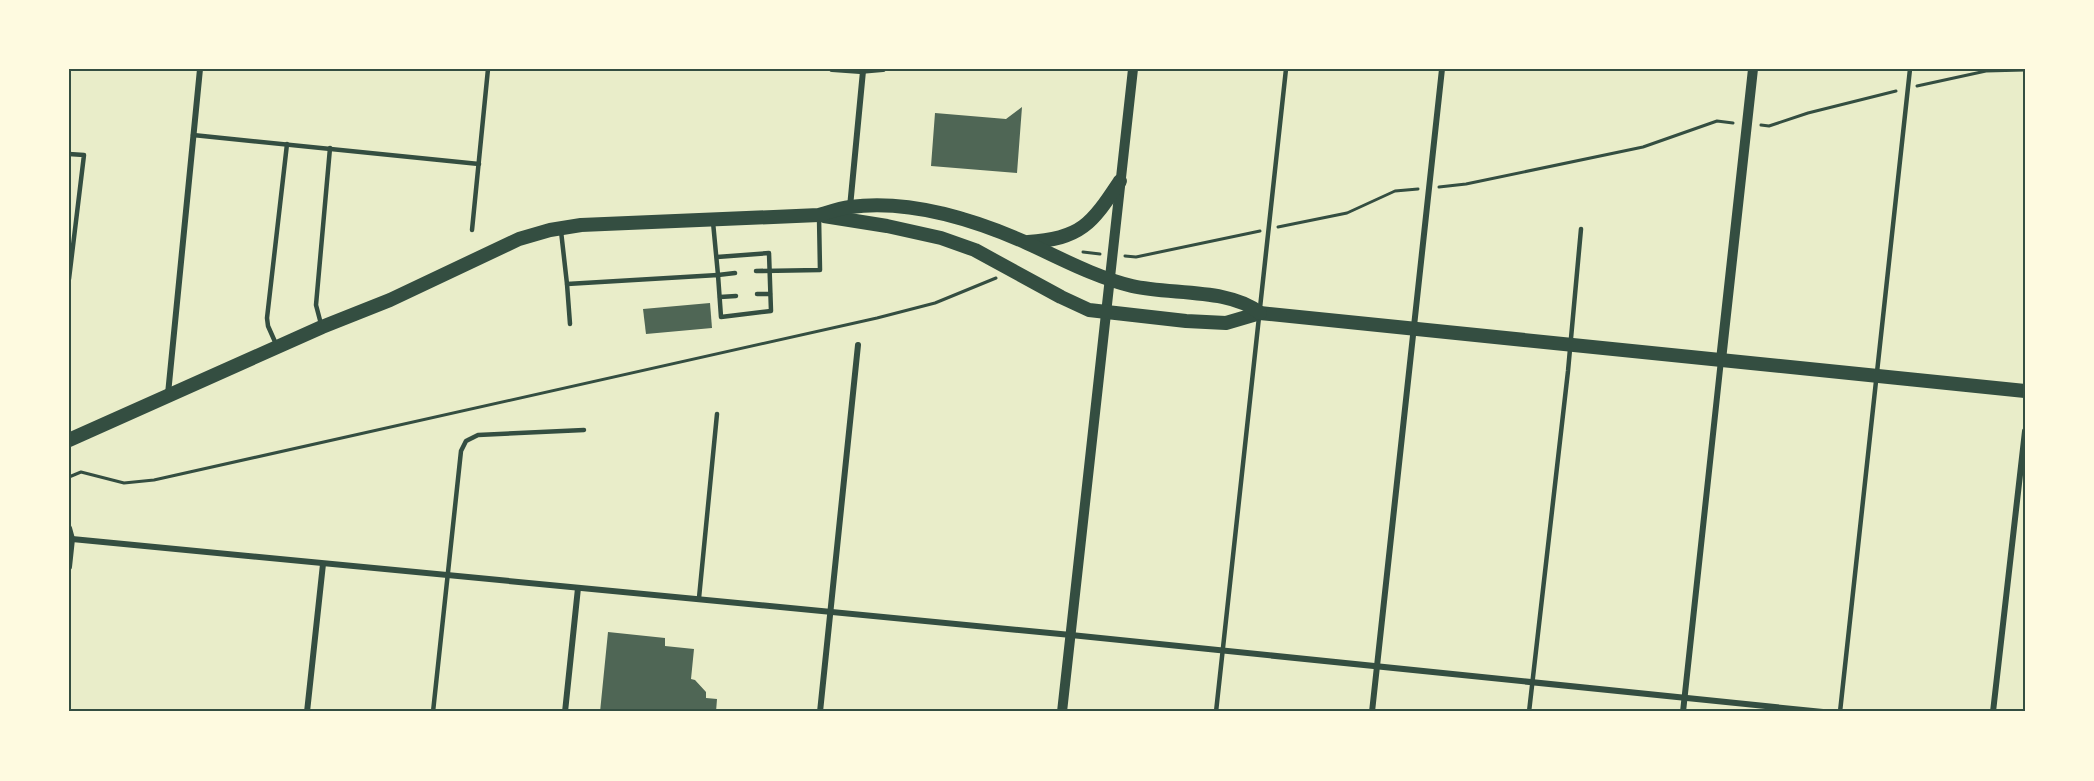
<svg xmlns="http://www.w3.org/2000/svg" width="2094" height="781" font-family="Overpass,sans-serif">
  <style>
    .building { fill: #4f6655 }
    .lines { fill: none; stroke-linecap: round; stroke-linejoin: round }
    .path { stroke: #344e41; stroke-width: 3 }
    .service { stroke: #344e41; stroke-width: 4.5 }
    .minor { stroke: #344e41; stroke-width: 6 }
    .tertiary { stroke: #344e41; stroke-width: 10 }
    .primary { stroke: #344e41; stroke-width: 14 }
    .neatline { fill: none; stroke: #344e41; stroke-width: 2 }
  </style>
  <rect width="100%" height="100%" fill="#e9edc9"/>
  <g class="building">
    <path d="M1022,107L1017,173L931,166L935,113L1006,119Z"/>
    <path d="M710,303L712,328L646,334L643,309Z"/>
    <path d="M608,632L665,638V646L694,649L691,679L695,680L706,692V698L717,699L716,712H600Z"/>
  </g>
  <g class="lines">
    <g class="path">
      <path d="M1917,86L1986,71L2025,70"/>
      <path d="M1761,125L1769,126L1808,113L1896,91"/>
      <path d="M1439,187L1466,184L1643,147L1717,121L1733,123"/>
      <path d="M1278,227L1347,213L1395,191L1418,189"/>
      <path d="M1083,252L1100,254"/>
      <path d="M1125,256L1136,257L1260,231"/>
      <path d="M69,477L81,472L124,483L154,480L877,318L935,303L996,278"/>
    </g>
    <g class="service">
      <path d="M193,135L479,164"/>
      <path d="M69,154L84,155L69,279"/>
      <path d="M713,222L718,275L735,273"/>
      <path d="M472,230L488,69"/>
      <path d="M561,231L567,284L718,275L721,317L771,311L769,253L717,257"/>
      <path d="M756,271L820,270L819,217"/>
      <path d="M567,284L570,324"/>
      <path d="M757,294H770"/>
      <path d="M720,297L736,296"/>
      <path d="M321,324L316,305L330,148"/>
      <path d="M276,344L268,326L267,318L287,144"/>
      <path d="M699,598L717,414"/>
      <path d="M433,712L461,451L466,441L478,435L584,430"/>
      <path d="M1216,712L1286,69"/>
      <path d="M1529,712L1568,371L1581,229"/>
      <path d="M1840,712L1910,69"/>
    </g>
    <g class="minor">
      <path d="M832,69L860,71L883,69"/>
      <path d="M850,207L863,71"/>
      <path d="M168,394L200,69"/>
      <path d="M69,528L72,539L69,567"/>
      <path d="M72,539L1071,635L1823,712"/>
      <path d="M307,712L323,564"/>
      <path d="M565,712L578,588"/>
      <path d="M820,712L858,345"/>
      <path d="M1372,712L1442,69"/>
      <path d="M1683,712L1721,360"/>
      <path d="M1993,712L2025,431"/>
    </g>
    <g class="tertiary">
      <path d="M1721,360L1753,69"/>
      <path d="M1062,712L1133,69"/>
    </g>
    <g class="primary">
      <path d="M824,216L887,226L941,238L975,250L1061,297L1089,310L1186,321L1226,323L1260,313L2025,391"/>
      <path d="M1028,242C1082,239 1092,223 1120,181"/>
      <path d="M69,440L322,327L390,300L519,239L550,230L581,225L819,215C829,212 840,208 850,207C910,199 973,219 1027,243C1062,259 1095,277 1132,286C1170,295 1230,288 1260,313"/>
    </g>
  </g>
  <rect width="2094" height="781" fill="none" stroke="#fefae0" stroke-width="141"/>
  <rect x="70" y="70" width="1954" height="640" class="neatline"/>
</svg>
